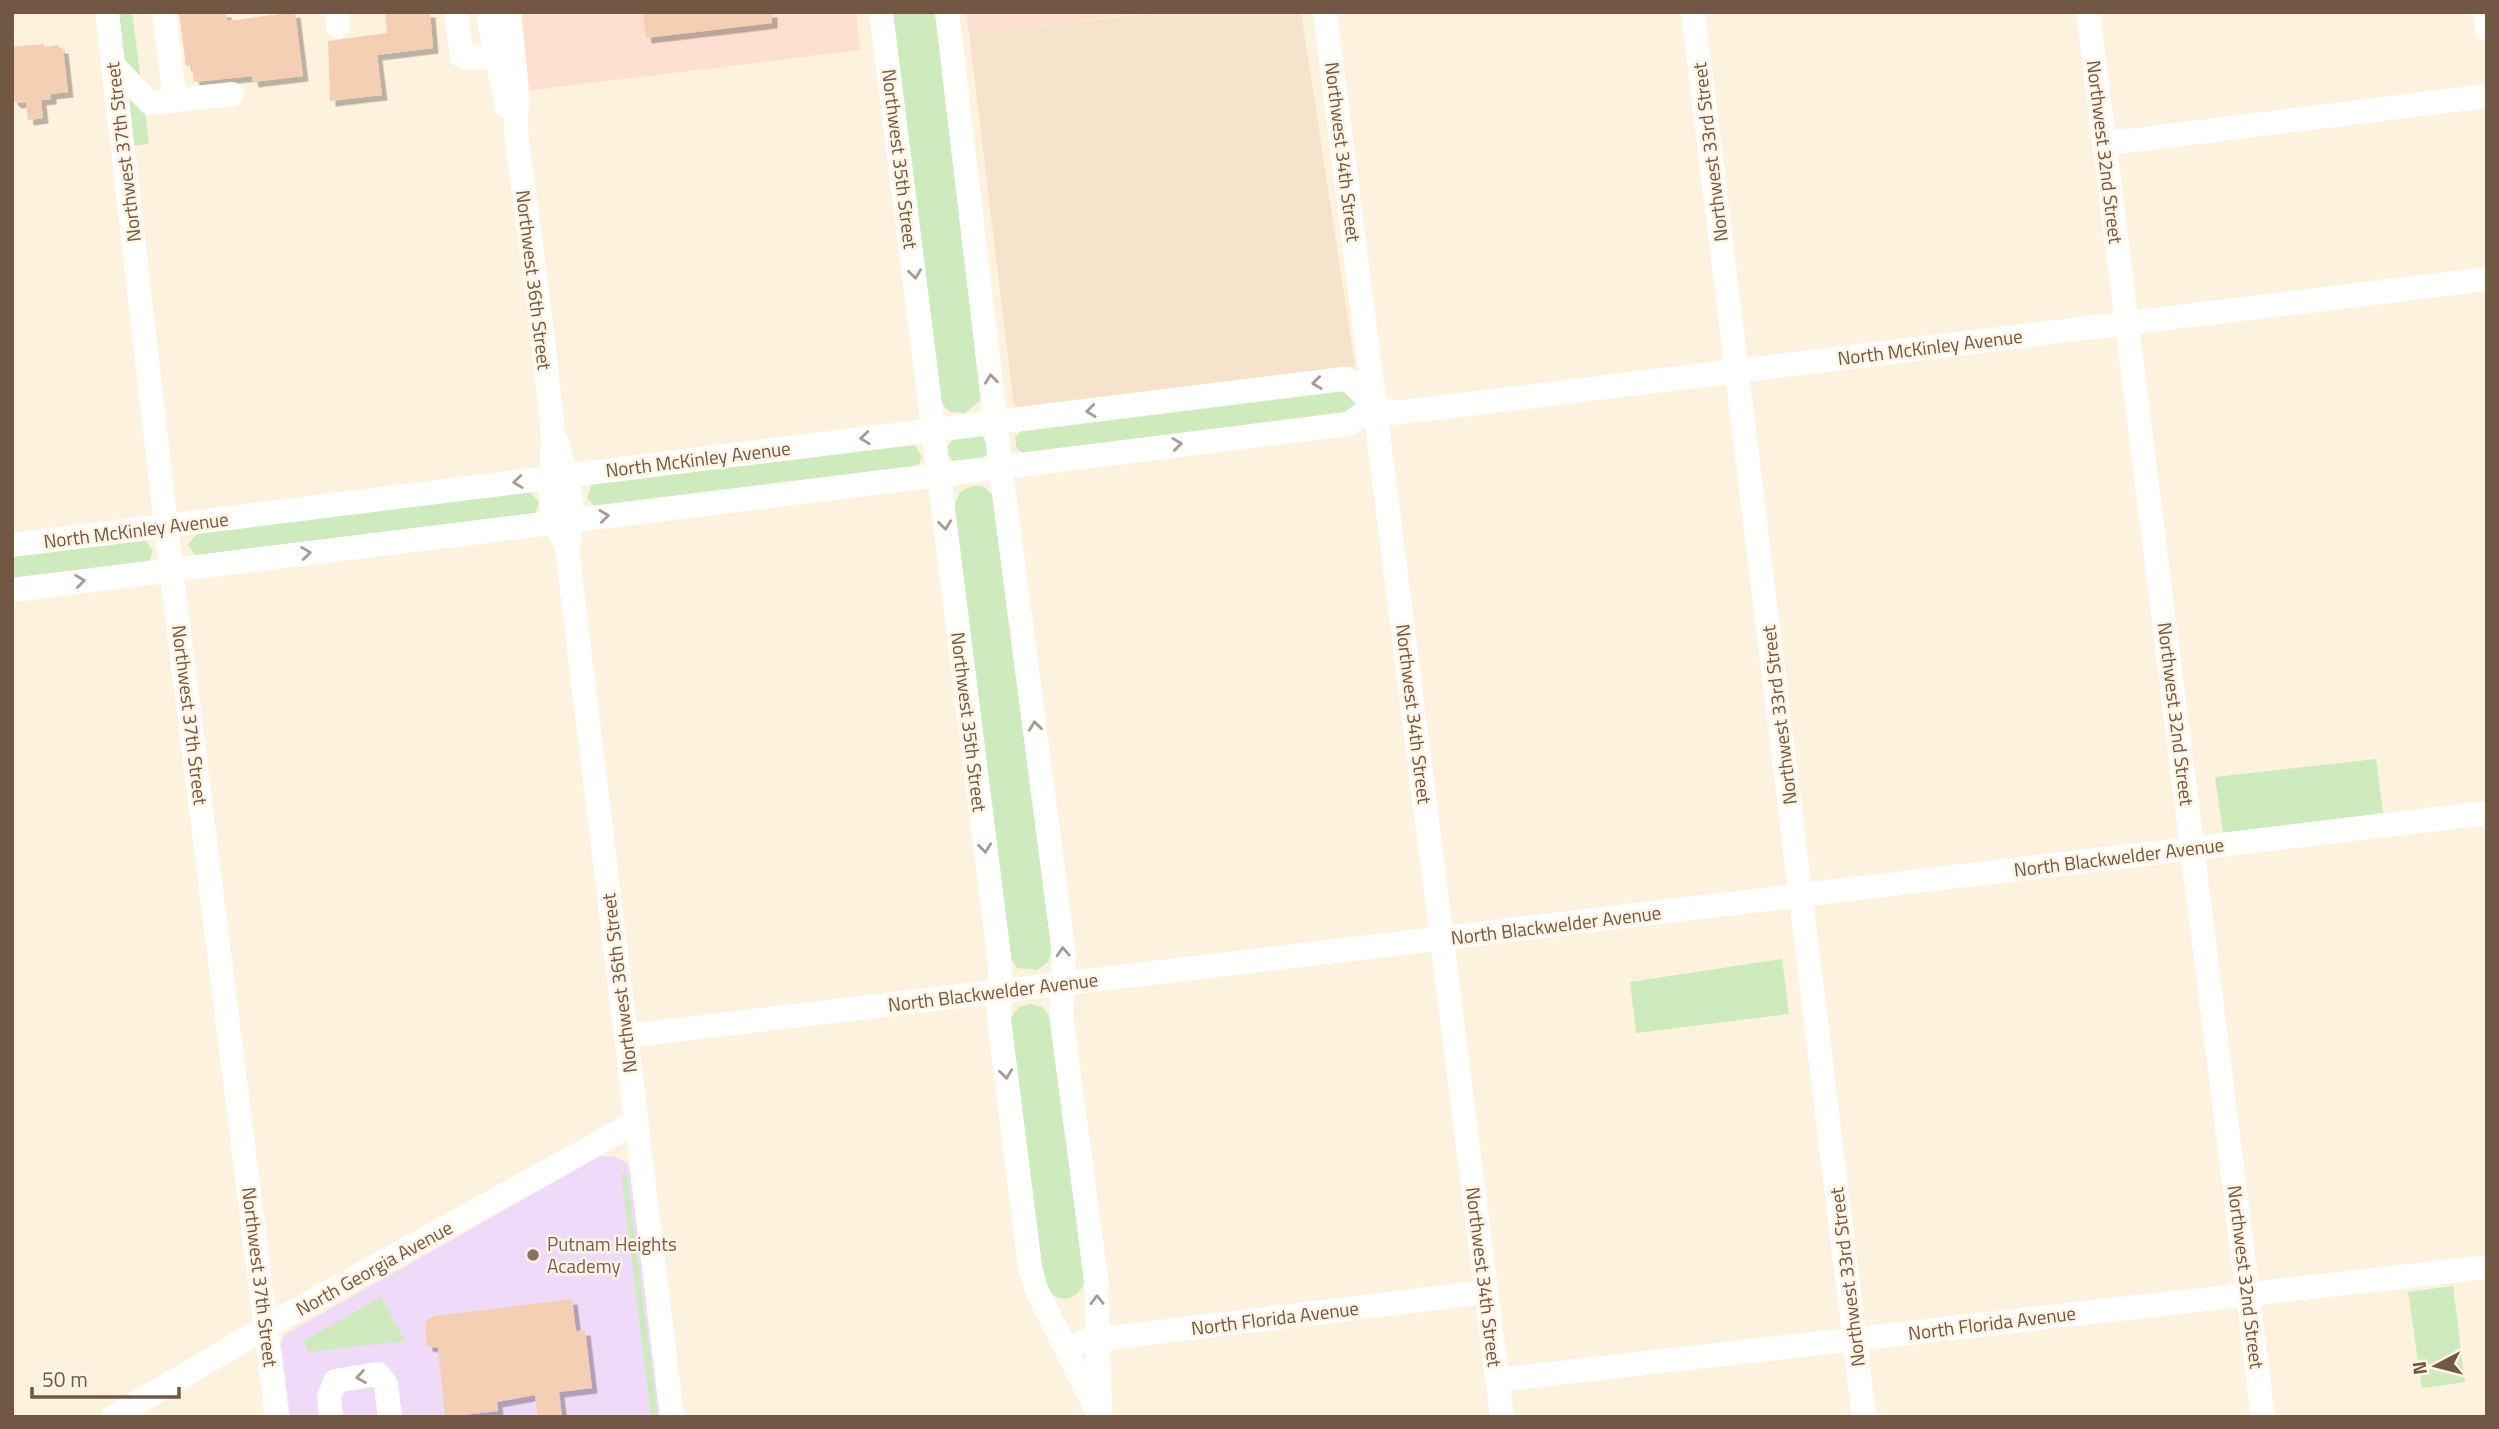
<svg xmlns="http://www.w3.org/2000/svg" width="2499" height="1429" font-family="'Titillium Web',sans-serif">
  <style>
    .residential { fill: #f5e3cb }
    .commercial { fill: #ffdfd0 }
    .education { fill: #efdaf9 }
    .green { fill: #cdebbc }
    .building { fill: #f4cfb3; filter: url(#shadow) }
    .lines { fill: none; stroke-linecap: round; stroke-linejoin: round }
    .minor { stroke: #fff; stroke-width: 24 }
    .oneway { stroke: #ab9a8f }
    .education-dot { fill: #8d6e63; stroke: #fff5e4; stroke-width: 2.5 }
    .labels { text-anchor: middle; stroke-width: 5; stroke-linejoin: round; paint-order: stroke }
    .street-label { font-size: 19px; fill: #735745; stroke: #fff5e4 }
    .education-label { font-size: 19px; fill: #785e54; stroke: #fff5e4; text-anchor: start }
  </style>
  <defs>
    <filter id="shadow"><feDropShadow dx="5.5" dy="5.5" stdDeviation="0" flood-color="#0004"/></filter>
  </defs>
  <rect width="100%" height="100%" fill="#fdf2dd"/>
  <path class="residential" d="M1165,12H1301L1355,366L1014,407L969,33Z"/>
  <g class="commercial">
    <path d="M522,12H856L860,50L525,91Z"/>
    <path d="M966,12H1156L969,33Z"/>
  </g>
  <path class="education" d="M600,1156L615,1157L627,1163L631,1176L661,1417H290L281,1344L284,1335Z"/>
  <g class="green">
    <path d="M117,12H132L141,81L123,60Z"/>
    <path d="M892,12H935L981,400L965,413L950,412L941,403Z"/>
    <path d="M127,88L145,112L149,144L134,146Z"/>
    <path d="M1343,389L1356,403L1352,411L1024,453L1017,449L1015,438L1022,430Z"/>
    <path d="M982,435L989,452L982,459L953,461L948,455L947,447L954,438Z"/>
    <path d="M915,445L922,457L919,464L911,470L597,508L587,499L592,484Z"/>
    <path d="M972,486H982L995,497L1052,949L1048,962L1037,970L1017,968L1010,957L954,506L960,492Z"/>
    <path d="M528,490L539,502L535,515L197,557L188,545L197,533Z"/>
    <path d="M145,540L153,551L148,564L12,582V554Z"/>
    <path d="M2376,759L2383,813L2223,833L2215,777Z"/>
    <path d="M1782,959L1789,1014L1636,1033L1630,982Z"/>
    <path d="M1031,1004L1042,1007L1052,1019L1084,1284C1074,1303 1059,1302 1045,1289L1010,1019L1019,1007Z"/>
    <path d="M621,1173L627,1176L658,1417H651Z"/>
    <path d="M2453,1286L2465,1382L2422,1388L2408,1292Z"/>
    <path d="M381,1297L405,1341L309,1352L304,1341Z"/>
  </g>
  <g class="building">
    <path d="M179,12H226L227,21L295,12L303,76L253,82L252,76L194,82L192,65L186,66Z"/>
    <path d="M385,12H430L433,48L377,55L382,95L330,101L328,41L387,33Z"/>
    <path d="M643,12H772V23L646,38Z"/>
    <path d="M44,44V47L59,45V48H63L68,92L51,94V99L41,100L43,118L28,120L26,102L16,103L12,99V47Z"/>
    <path d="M572,1299L576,1331L585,1330L592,1388L559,1392L562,1417H538L535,1395L497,1402L498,1411L445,1417L438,1348L427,1346L425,1321L435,1316Z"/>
  </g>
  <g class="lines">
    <g class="minor">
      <path d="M107,12L171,569L277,1417"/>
      <path d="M164,12L175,101"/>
      <path d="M337,12L338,26"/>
      <path d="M456,12L462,56L465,58L495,56"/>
      <path d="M490,12L489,20L507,107"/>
      <path d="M509,12L517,91L516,131C528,229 543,327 552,425C556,463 542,499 561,536"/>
      <path d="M881,12L1000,964L999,1019L1030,1267L1036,1289L1100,1417"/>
      <path d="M947,12L1003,486L1064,954L1061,1015L1096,1278L1100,1409"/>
      <path d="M1325,12L1502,1417"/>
      <path d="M1693,12L1864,1417"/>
      <path d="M2088,12L2263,1417"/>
      <path d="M2485,12L2487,30"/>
      <path d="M113,65L150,103L232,94"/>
      <path d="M2104,144L2487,96"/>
      <path d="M552,429C568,473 577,503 567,549L672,1417"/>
      <path d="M12,545L1343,379L1350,381L1374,405L1394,413L2487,279"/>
      <path d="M12,590L1349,424L1374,405"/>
      <path d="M626,1036L2487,813"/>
      <path d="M1084,1341L1486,1292"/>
      <path d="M1497,1380L2487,1267"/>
      <path d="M113,1417L266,1327L636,1122"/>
      <path d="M331,1417L329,1397L335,1381L378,1374L386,1384L390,1417"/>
    </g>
  </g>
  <defs><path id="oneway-chevron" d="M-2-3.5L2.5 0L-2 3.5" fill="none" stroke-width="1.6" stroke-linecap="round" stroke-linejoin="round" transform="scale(1.75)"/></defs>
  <g class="oneway">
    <use href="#oneway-chevron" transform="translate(915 274) rotate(83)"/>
    <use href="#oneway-chevron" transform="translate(991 379) rotate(-97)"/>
    <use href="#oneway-chevron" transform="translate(1317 383) rotate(173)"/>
    <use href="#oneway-chevron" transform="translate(1091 411) rotate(173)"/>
    <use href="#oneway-chevron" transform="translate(865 438) rotate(173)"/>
    <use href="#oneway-chevron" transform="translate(1177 444) rotate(-7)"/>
    <use href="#oneway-chevron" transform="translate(518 482) rotate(173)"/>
    <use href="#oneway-chevron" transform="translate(604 516) rotate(-7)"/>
    <use href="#oneway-chevron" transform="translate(945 525) rotate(83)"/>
    <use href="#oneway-chevron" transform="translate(306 553) rotate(-7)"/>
    <use href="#oneway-chevron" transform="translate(80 581) rotate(-7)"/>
    <use href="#oneway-chevron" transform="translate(1035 726) rotate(-97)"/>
    <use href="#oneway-chevron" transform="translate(985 848) rotate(83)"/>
    <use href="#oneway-chevron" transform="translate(1063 952) rotate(-93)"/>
    <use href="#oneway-chevron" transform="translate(1006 1074) rotate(83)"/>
    <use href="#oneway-chevron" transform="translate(1097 1300) rotate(-91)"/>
    <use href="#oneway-chevron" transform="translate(361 1377) rotate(171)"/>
  </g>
  <circle class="education-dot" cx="533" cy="1255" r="7"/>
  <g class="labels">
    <g class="street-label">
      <text transform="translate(123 152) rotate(-97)" y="7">Northwest 37th Street</text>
      <text transform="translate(1343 152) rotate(83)" y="7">Northwest 34th Street</text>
      <text transform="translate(1710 152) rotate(-97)" y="7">Northwest 33rd Street</text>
      <text transform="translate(2105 152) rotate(83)" y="7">Northwest 32nd Street</text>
      <text transform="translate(900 159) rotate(83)" y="7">Northwest 35th Street</text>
      <text transform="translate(534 280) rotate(83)" y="7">Northwest 36th Street</text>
      <text transform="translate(1930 347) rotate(-7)" y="7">North McKinley Avenue</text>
      <text transform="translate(698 459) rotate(-7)" y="7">North McKinley Avenue</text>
      <text transform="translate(136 530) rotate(-7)" y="7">North McKinley Avenue</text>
      <text transform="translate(1414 714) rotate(83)" y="7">Northwest 34th Street</text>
      <text transform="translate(2176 714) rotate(83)" y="7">Northwest 32nd Street</text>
      <text transform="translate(190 715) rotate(83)" y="7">Northwest 37th Street</text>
      <text transform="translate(1779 715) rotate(-97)" y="7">Northwest 33rd Street</text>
      <text transform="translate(969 722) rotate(83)" y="7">Northwest 35th Street</text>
      <text transform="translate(2119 857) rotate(-7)" y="7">North Blackwelder Avenue</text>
      <text transform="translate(1556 925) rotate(-7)" y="7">North Blackwelder Avenue</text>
      <text transform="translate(619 983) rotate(-97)" y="7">Northwest 36th Street</text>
      <text transform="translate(993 992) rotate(-7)" y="7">North Blackwelder Avenue</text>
      <text transform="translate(374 1268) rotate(-29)" y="7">North Georgia Avenue</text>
      <text transform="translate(260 1277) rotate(83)" y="7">Northwest 37th Street</text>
      <text transform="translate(1484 1277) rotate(83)" y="7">Northwest 34th Street</text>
      <text transform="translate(1847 1277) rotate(-97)" y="7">Northwest 33rd Street</text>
      <text transform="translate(2246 1277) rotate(83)" y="7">Northwest 32nd Street</text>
      <text transform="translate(1275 1318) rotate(-7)" y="7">North Florida Avenue</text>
      <text transform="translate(1992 1323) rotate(-7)" y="7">North Florida Avenue</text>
    </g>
    <g class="education-label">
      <text x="547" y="1251">Putnam Heights<tspan x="547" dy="22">Academy</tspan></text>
    </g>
  </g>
  <rect width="2499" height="1429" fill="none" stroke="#735745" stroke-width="28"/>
  <g transform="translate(2436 1366) rotate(263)" stroke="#fff5e4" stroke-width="5" paint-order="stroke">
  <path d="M0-5L12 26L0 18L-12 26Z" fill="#735745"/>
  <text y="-10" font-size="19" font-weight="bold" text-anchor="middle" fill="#735745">N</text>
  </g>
  <path d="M32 1387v10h147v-10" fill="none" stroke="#735745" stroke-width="3.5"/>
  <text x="42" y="1387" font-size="21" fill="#735745" stroke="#fff5e4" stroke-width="5" paint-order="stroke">50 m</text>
</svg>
